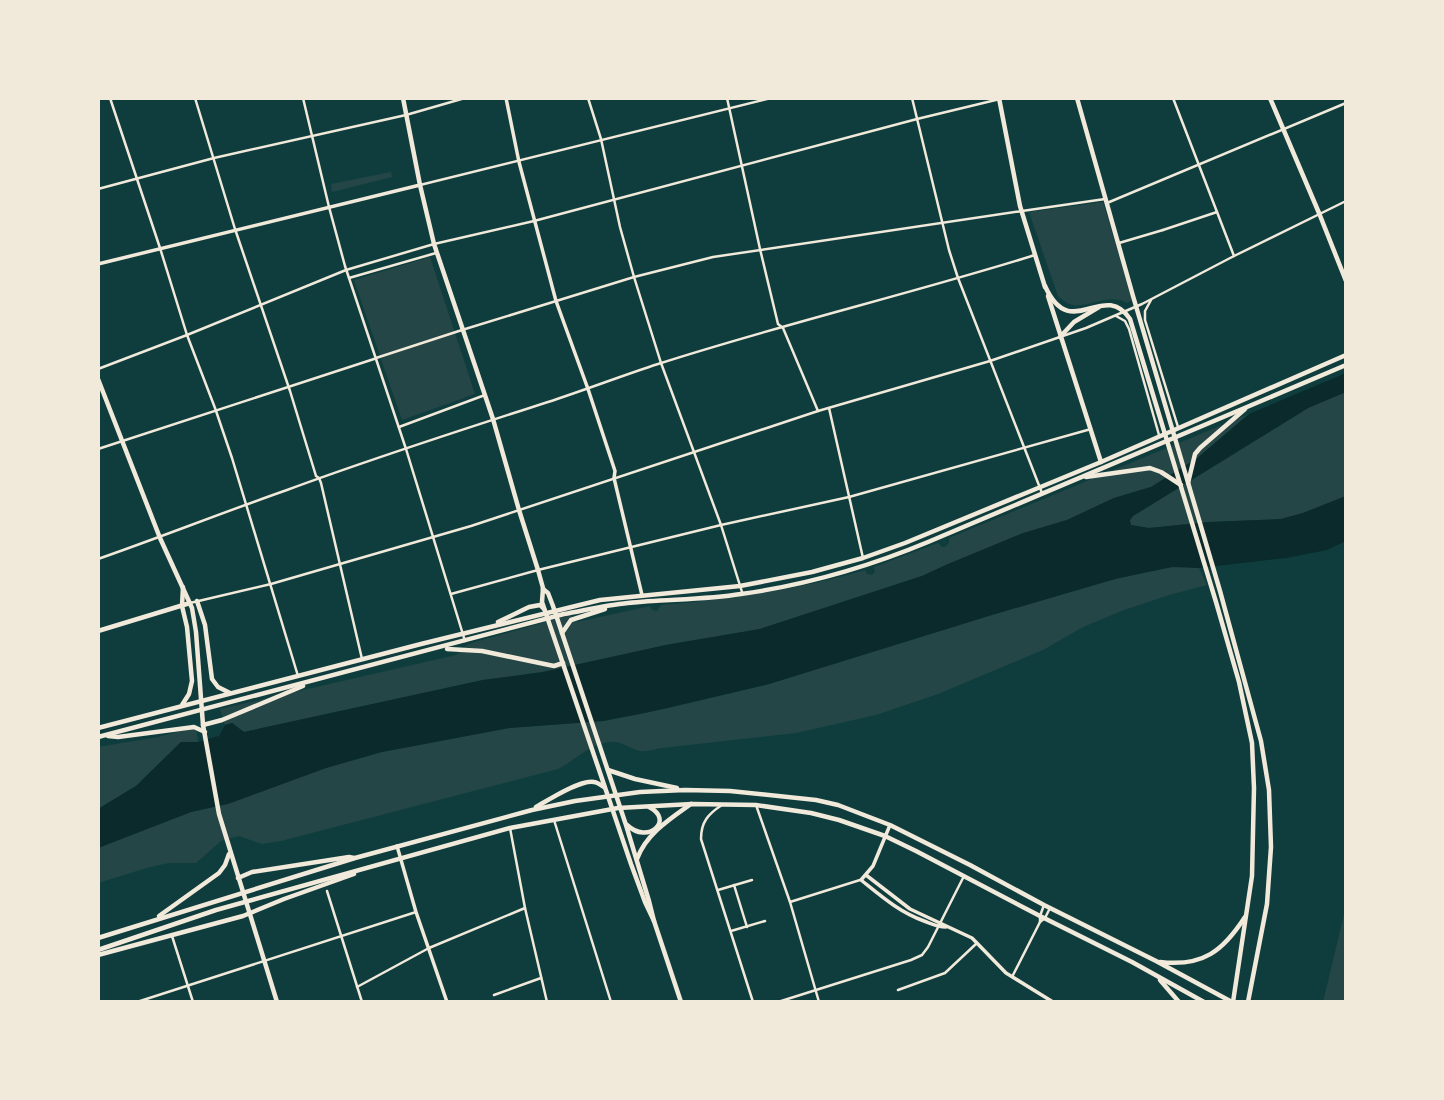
<svg xmlns="http://www.w3.org/2000/svg" width="1444" height="1100" font-family="'Work Sans',sans-serif">
  <style>
    .green { fill: #244646 }
    .water { fill: #0a2a2b }
    .lines { fill: none; stroke-linecap: round; stroke-linejoin: round }
    .pedestrian { stroke: #f1e9da; stroke-width: 2.5 }
    .minor { stroke: #f1e9da; stroke-width: 2.5 }
    .tertiary { stroke: #f1e9da; stroke-width: 3.5 }
    .secondary { stroke: #f1e9da; stroke-width: 4.5 }
    .primary { stroke: #f1e9da; stroke-width: 4.5 }
  </style>
  <rect width="100%" height="100%" fill="#0f3d3e"/>
  <g class="green">
    <path d="M391,172L392,177L332,192L331,184Z"/>
    <path d="M1103,202L1132,300L1127,303C1105,291 1086,312 1067,303C1063,301 1061,298 1058,296L1029,212Z"/>
    <path d="M430,257L475,394L402,420L354,280Z"/>
    <path d="M1346,392V496L1303,513L1281,519L1209,522L1149,528L1130,525V520L1133,516L1297,415L1308,408Z"/>
    <path d="M1249,414L1196,459L1151,487L1114,498L1067,520L948,564L922,576L760,629L666,645L543,672L483,680L244,732L232,723L225,725L220,709L456,655L468,644L571,615L577,622L650,606L652,610L657,611L661,605C730,599 798,590 865,570L867,574L872,575L875,572L874,567L938,543L942,547H945L949,543V538Z"/>
    <path d="M1179,566L1199,568L1207,585L1169,595L1124,610L1083,627L1043,650L938,694L876,715L796,733L662,748C655,749 647,752 640,751C631,749 623,742 613,742C592,742 577,759 558,769L281,841L262,844L239,836L221,841L196,863H169L150,867L98,883V848L191,812L208,808L326,768L381,752L509,728L603,721L669,708L769,684L995,614L1115,579L1145,572Z"/>
    <path d="M196,727L198,742H181L136,786L98,809V747L158,737Z"/>
    <path d="M1346,906V1002H1323Z"/>
  </g>
  <path class="water" d="M1346,373V392L1308,408L1133,516L1130,520L1131,525L1149,528L1209,522L1281,519L1303,513L1346,496V541L1327,550L1286,558L1199,568L1172,567L1115,579L995,614L769,684L645,713L603,721L509,728L382,752L326,768L228,804L191,812L98,848V809L136,786L181,742H198L219,736L225,725L232,723L244,732L483,680L543,672L666,645L760,629L922,576L948,564L1023,533L1067,520L1114,498L1151,487L1196,459L1249,414Z"/>
  <g class="lines">
    <g class="pedestrian">
      <path d="M1022,211L1105,199"/>
      <path d="M1119,243L1163,230"/>
      <path d="M376,358L462,330"/>
      <path d="M399,427L485,395"/>
    </g>
    <g class="minor">
      <path d="M110,98L160,248L187,335L215,408L232,458L298,676"/>
      <path d="M195,98L235,229L290,391L316,476L319,478L321,483L362,659"/>
      <path d="M303,98L329,207L345,266L406,449L465,641"/>
      <path d="M588,98L601,139L620,227L634,277L661,363L721,525L742,592"/>
      <path d="M727,98L760,249L778,324L783,328L818,411"/>
      <path d="M912,98L949,250L958,278L1042,493"/>
      <path d="M1173,98L1234,256"/>
      <path d="M420,185L771,98"/>
      <path d="M98,189L214,158L406,115L465,98"/>
      <path d="M1107,203L1346,103"/>
      <path d="M1163,230L1217,212"/>
      <path d="M349,278L436,253"/>
      <path d="M1151,300L1145,311V320L1178,427"/>
      <path d="M1116,316L1125,321L1129,329L1159,435"/>
      <path d="M462,330L634,277L713,257L1022,211"/>
      <path d="M98,369L187,335L346,270L434,244L534,221L917,119L1004,98"/>
      <path d="M829,408L863,558"/>
      <path d="M98,449L374,359"/>
      <path d="M98,559C161,537 224,512 287,490C373,458 461,430 548,402C585,390 621,376 658,364C782,324 910,294 1035,255"/>
      <path d="M451,594L538,570L721,525L849,497L1091,429"/>
      <path d="M190,603L271,584L471,526L818,411L990,361L1086,328L1142,304L1234,256L1346,201"/>
      <path d="M722,805C708,814 701,822 701,839L753,1002"/>
      <path d="M756,805L790,902L819,1002"/>
      <path d="M554,820L611,1002"/>
      <path d="M510,828L525,908L547,1002"/>
      <path d="M734,885L747,927"/>
      <path d="M718,890L752,880"/>
      <path d="M327,891L362,1002"/>
      <path d="M790,902L860,880"/>
      <path d="M1040,922L1045,918L1050,908"/>
      <path d="M731,931L765,921"/>
      <path d="M172,936L193,1002"/>
      <path d="M1012,977L1040,922V916L1044,905"/>
      <path d="M357,987L429,948L525,908"/>
      <path d="M898,990L945,973L977,943"/>
      <path d="M494,995L541,978"/>
      <path d="M137,1002L416,912"/>
      <path d="M778,1002L911,960L922,955L928,947L964,876"/>
    </g>
    <g class="tertiary">
      <path d="M506,98L519,162L556,301L588,389L615,471L614,478L642,595"/>
      <path d="M98,264L420,185"/>
      <path d="M890,825L873,866L861,880C881,896 899,912 924,921C932,924 937,927 946,927"/>
      <path d="M397,846L416,912L447,1002"/>
      <path d="M866,875L910,909L972,938L1006,973L1053,1002"/>
    </g>
    <g class="secondary">
      <path d="M403,98L420,185L434,244L493,419L519,510L538,570L543,588L542,602L631,864L645,902L654,921"/>
      <path d="M999,98L1020,206L1045,287"/>
      <path d="M1077,98L1133,296L1220,591L1261,741L1269,790L1271,847L1267,904L1248,1002"/>
      <path d="M1270,98L1319,213L1346,281"/>
      <path d="M1045,286C1071,344 1103,279 1130,319L1216,602L1239,682L1252,743L1254,788L1252,876L1233,1002"/>
      <path d="M1048,296L1101,462"/>
      <path d="M1060,337L1074,322L1099,307"/>
      <path d="M98,379L160,538L192,608L196,632L203,725L219,814L277,1002"/>
      <path d="M543,589L548,593L553,606L626,825L649,901L654,921L681,1002"/>
      <path d="M98,631L190,603"/>
      <path d="M608,770L635,779L677,788"/>
      <path d="M536,807C548,800 581,779 594,782C597,782 602,786 604,787"/>
      <path d="M627,825C648,845 675,820 649,807"/>
      <path d="M637,859C646,834 670,819 691,804"/>
      <path d="M238,878L252,872L349,857L354,858"/>
      <path d="M159,916L219,873L225,865L229,854"/>
      <path d="M98,938L355,858L532,810L575,801L640,792L685,790L730,791L816,800L838,805L890,825L970,865L1044,905L1156,961L1232,1002"/>
      <path d="M98,950L216,910L510,828L618,808L692,804L756,805L811,813L839,820L885,836L916,851L1040,916L1132,962L1204,1002"/>
      <path d="M98,955L243,916L284,899L354,874"/>
      <path d="M1160,962C1203,967 1223,951 1245,917"/>
      <path d="M1160,980L1179,1002"/>
    </g>
    <g class="primary">
      <path d="M1086,477L1150,468L1161,472L1181,485"/>
      <path d="M1188,483L1195,454L1200,448L1245,409"/>
      <path d="M197,601L205,625L212,679L218,687L230,693"/>
      <path d="M498,622L529,607L540,605L544,609"/>
      <path d="M562,633L571,620L605,609"/>
      <path d="M447,649L482,651L554,666L563,663"/>
      <path d="M182,705L189,694L192,681L187,627L182,606L183,587"/>
      <path d="M203,725L222,720L303,686"/>
      <path d="M98,728L421,644L600,600L740,586L812,572L863,558L905,543L1101,462L1346,355"/>
      <path d="M108,736L118,737L194,727L205,732"/>
      <path d="M98,737L564,614C586,610 607,605 628,603C666,599 704,600 741,594C806,585 868,567 928,542L1346,365"/>
    </g>
  </g>
  <rect width="1444" height="1100" fill="none" stroke="#f1e9da" stroke-width="200"/>
</svg>
